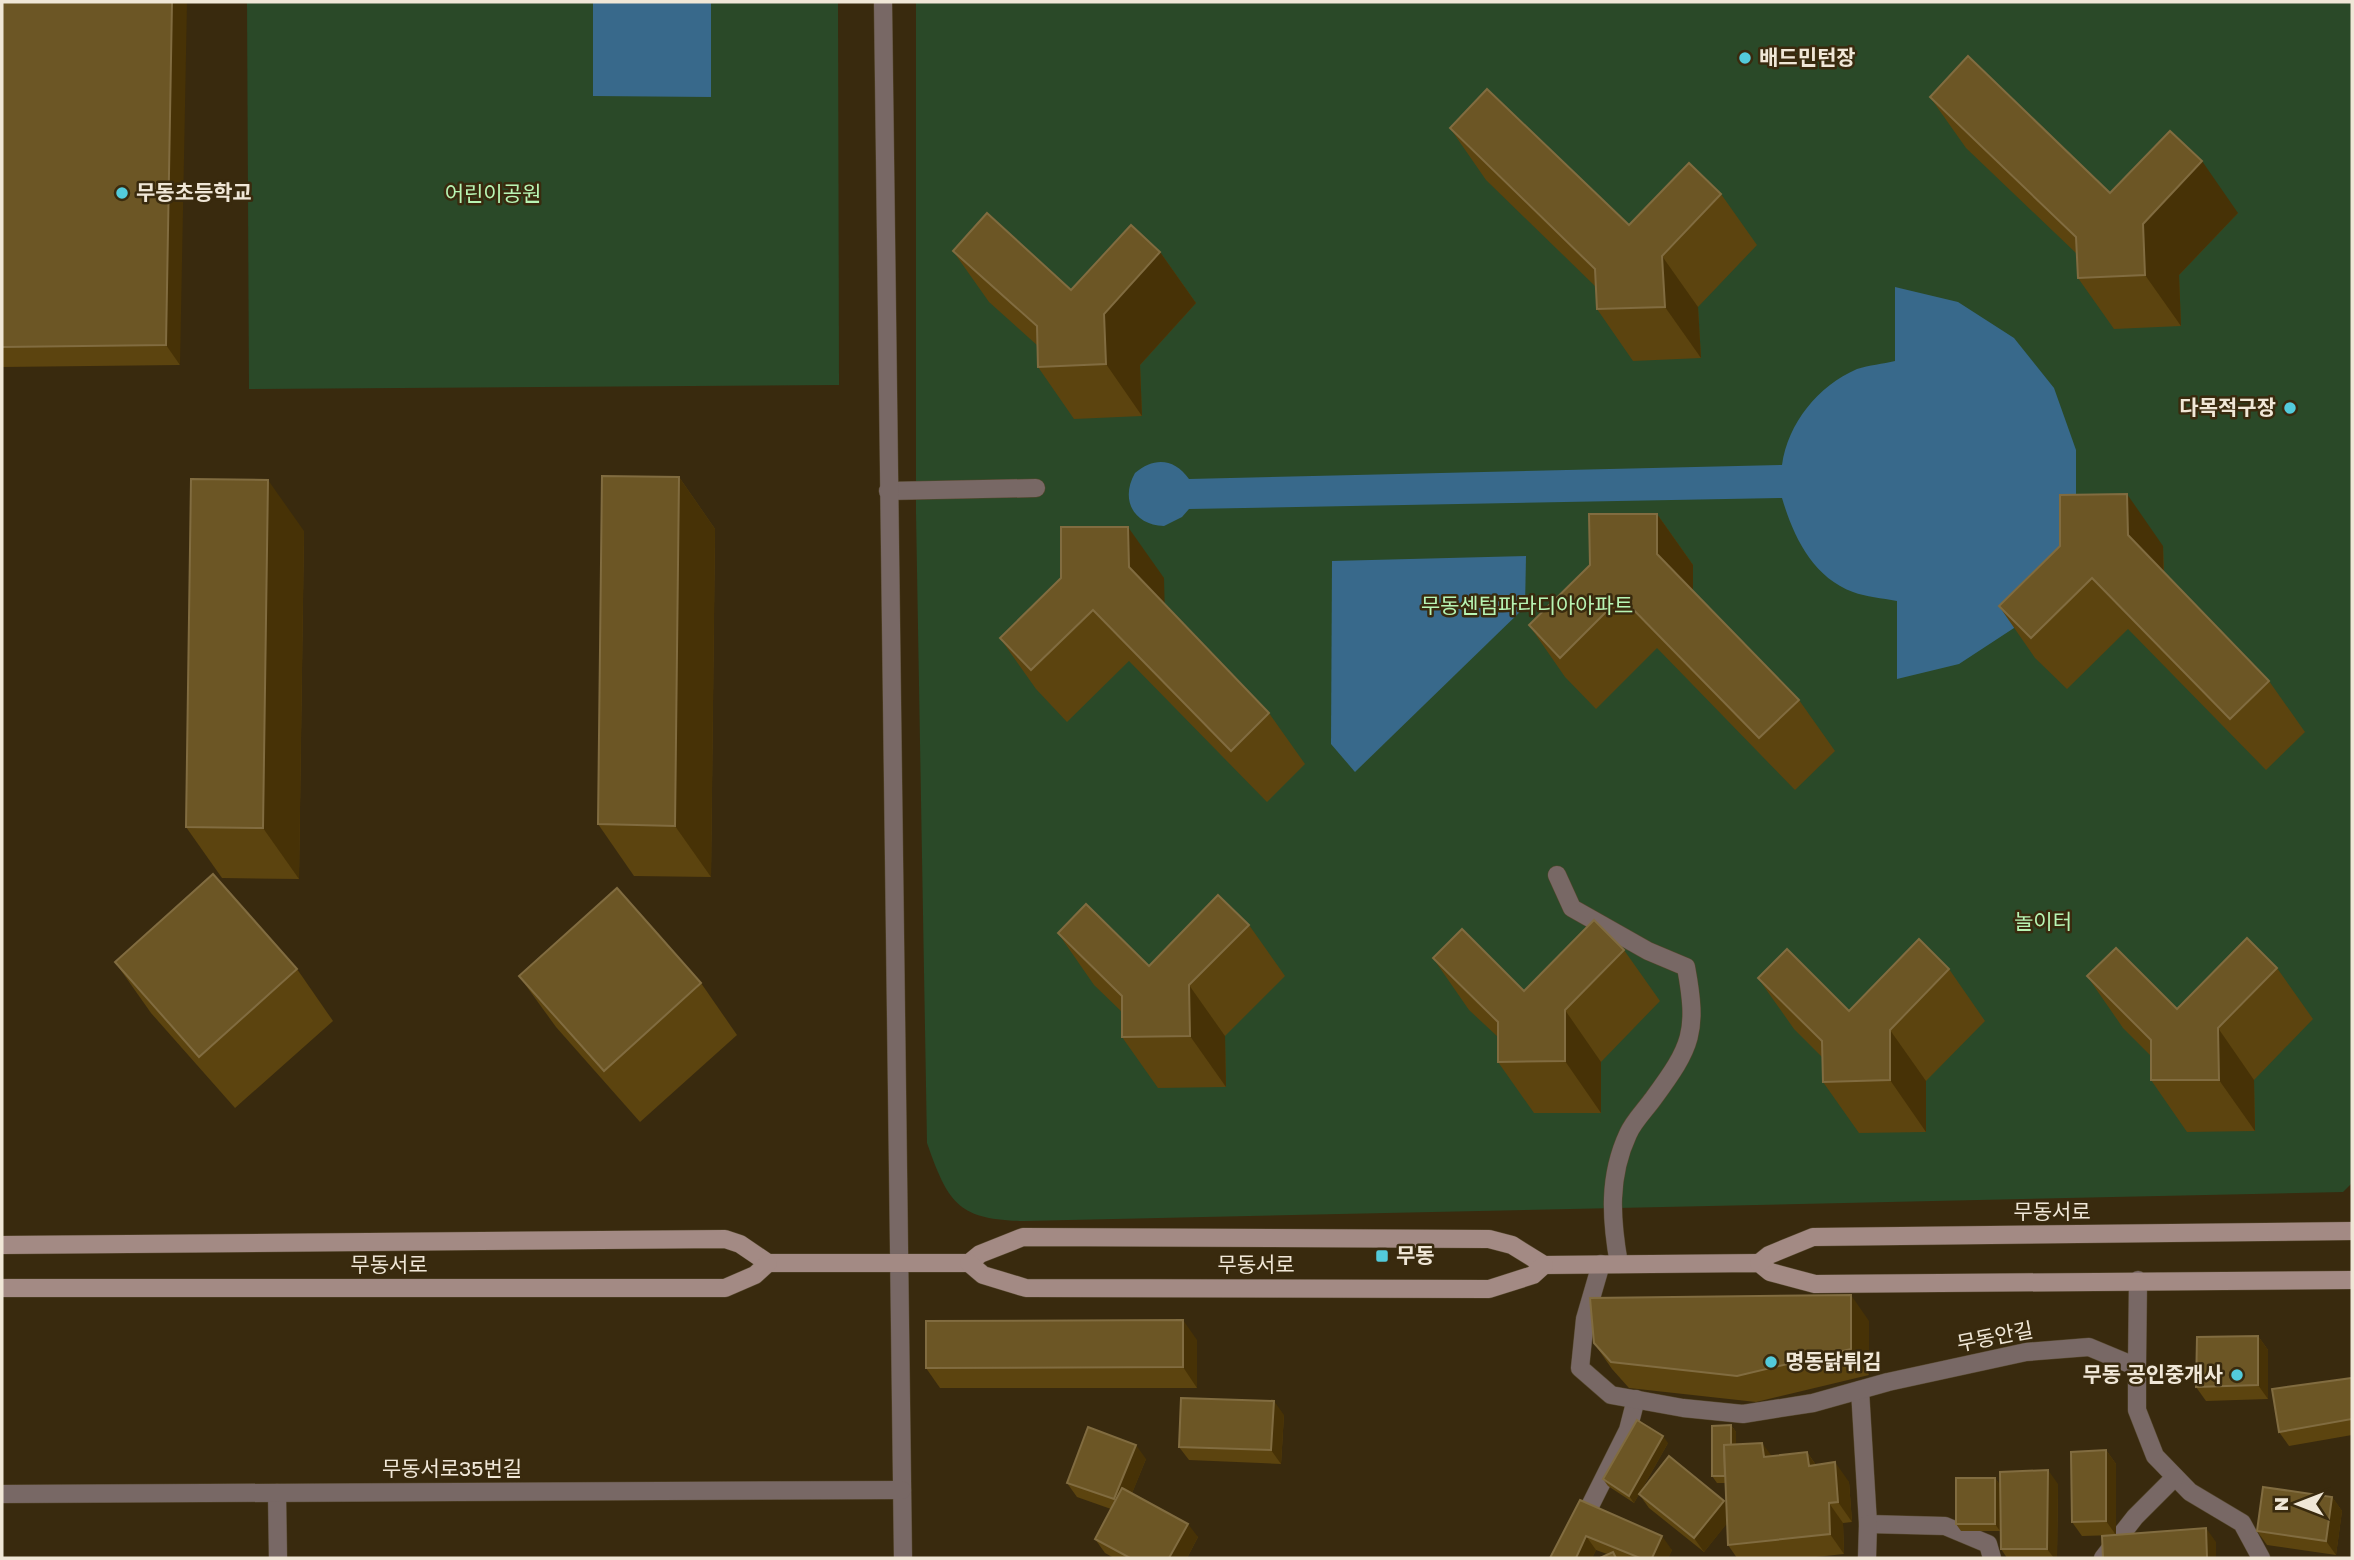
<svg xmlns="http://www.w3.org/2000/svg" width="2354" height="1560" font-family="'Golos Text','Noto Sans KR',sans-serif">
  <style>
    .green { fill: #2a4928 }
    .water { fill: #38698b }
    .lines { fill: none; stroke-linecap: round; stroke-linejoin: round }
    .lane-casing { stroke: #56482e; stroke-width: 19 }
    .street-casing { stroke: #56482e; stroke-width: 19 }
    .secondary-casing { stroke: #56482e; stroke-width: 19 }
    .lane { stroke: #786865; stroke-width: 18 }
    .street { stroke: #786865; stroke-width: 18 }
    .secondary { stroke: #a38a84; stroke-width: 18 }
    .wall { fill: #5c440f }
    .shaded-wall { fill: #473206 }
    .building { fill: #6c5625; stroke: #816c40; stroke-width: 2 }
    .poi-dot { fill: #53cbdb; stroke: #392a0e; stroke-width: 2.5 }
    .labels { text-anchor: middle; stroke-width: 5; stroke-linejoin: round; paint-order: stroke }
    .poi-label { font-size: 21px; font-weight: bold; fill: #f0e7d7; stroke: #392a0e; text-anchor: start }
    .park-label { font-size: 21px; fill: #b8f5b4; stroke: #392a0e }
    .street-label { font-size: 21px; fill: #f0e7d7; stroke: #392a0e }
  </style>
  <rect width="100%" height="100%" fill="#392a0e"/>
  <g class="green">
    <path d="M247,2H838L839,385L249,389Z"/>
    <path d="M916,2H2352V1183L2343,1192L1024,1221C958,1220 948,1203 927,1143L916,513Z"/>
  </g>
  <g class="water">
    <path d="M593,2H711V97L593,96Z"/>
    <path d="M1895,287L1958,302L2014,338L2054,388L2076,450V515L2054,577L2014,628L1959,664L1897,679V601C1882,598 1866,597 1853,592C1812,577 1793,535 1782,498L1189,509L1182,517L1164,526C1133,525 1120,499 1135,473C1154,457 1174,458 1189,479L1782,465C1788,423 1818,386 1857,369C1869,365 1883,364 1895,361Z"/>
    <path d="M1526,556L1525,607L1355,772L1331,744L1332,561Z"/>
  </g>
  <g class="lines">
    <defs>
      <g id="lane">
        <path d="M888,491L1036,488"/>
        <path d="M1557,875L1572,908L1648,951L1686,967C1698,1032 1692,1046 1653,1099C1645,1110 1633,1122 1628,1134C1608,1177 1611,1219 1619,1264"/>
        <path d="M2137,1367V1410L2155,1456L2190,1492L2242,1523L2261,1558"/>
        <path d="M1860,1390L1868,1524L1945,1526L1988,1544L1992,1558"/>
        <path d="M1564,1558L1628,1430L1636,1399"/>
        <path d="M1867,1558L1868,1524"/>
        <path d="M2103,1558L2135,1517L2175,1477"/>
      </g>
      <g id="street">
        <path d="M883,2L903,1558"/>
        <path d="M1601,1264L1585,1319L1580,1368L1611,1395L1683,1408L1743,1414L1813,1403L1888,1382L2026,1352L2089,1347L2137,1367L2138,1280"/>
        <path d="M277,1493L278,1558"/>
        <path d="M2,1494L902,1490"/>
      </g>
      <g id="secondary">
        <path d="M2,1245L725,1239L740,1244L768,1263H969L980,1254L1023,1237L1489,1239L1512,1245L1544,1265L1759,1263L1770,1272L1815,1284L2352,1280"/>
        <path d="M969,1263L983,1275L1026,1288L1489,1289L1533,1275L1544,1265"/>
        <path d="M1759,1263L1769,1255L1813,1237L2352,1231"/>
        <path d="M2,1288H725L755,1275L768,1263"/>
      </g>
    </defs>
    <use href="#lane" class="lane-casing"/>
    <use href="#street" class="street-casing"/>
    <use href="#secondary" class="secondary-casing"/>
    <use href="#lane" class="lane"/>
    <use href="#street" class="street"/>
    <use href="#secondary" class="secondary"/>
  </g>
  <g class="wall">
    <path d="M2,2L180,365L2,367Z"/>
    <path d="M1930,97L2110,193L2238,213L2179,275L2181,326L2114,329L2078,278L2077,254L1966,148Z"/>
    <path d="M1450,128L1629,225L1721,194L1757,245L1698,307L1701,358L1633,361L1597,309L1596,287L1486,180Z"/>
    <path d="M953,251L1071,290L1160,252L1196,303L1140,365L1142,416L1074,419L1038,367V346L989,302Z"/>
    <path d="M679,477L715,529L711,877L634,876L598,824Z"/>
    <path d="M1657,514L1693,565V591L1799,700L1835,751L1795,790L1657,648L1596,709L1565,677L1529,625Z"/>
    <path d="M304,531L299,879L222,878L186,827Z"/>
    <path d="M2163,546L2164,572L2269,681L2305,732L2266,770L2128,629L2067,689L2035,658L1999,606Z"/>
    <path d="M1164,578V604L1269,713L1305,764L1267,802L1129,661L1067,722L1036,689L1000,638Z"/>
    <path d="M1249,925L1285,976L1225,1036L1226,1087L1158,1088L1122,1037V1012L1094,985L1058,933L1149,966Z"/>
    <path d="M1624,950L1660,1001L1601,1062V1113H1534L1498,1062V1037L1469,1010L1433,958L1524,991Z"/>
    <path d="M115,962L297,969L333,1021L235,1108L151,1013Z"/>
    <path d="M2277,968L2313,1019L2254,1080L2255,1131L2187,1132L2151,1080V1056L2123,1028L2087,976L2177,1009Z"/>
    <path d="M1949,969L1985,1021L1926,1081V1132L1859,1133L1823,1082L1822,1057L1794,1029L1758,978L1849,1011Z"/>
    <path d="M519,976L701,983L737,1035L640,1122L556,1027Z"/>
    <path d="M1869,1321V1375L1756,1402L1629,1388L1612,1369L1594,1343Z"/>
    <path d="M2258,1336L2268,1350V1399L2206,1401L2196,1387Z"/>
    <path d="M1197,1340V1388H940L926,1368Z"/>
    <path d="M2352,1378V1435L2289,1446L2279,1432Z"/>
    <path d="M1284,1415L1281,1464L1189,1460L1179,1447Z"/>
    <path d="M1731,1425L1736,1432V1444L1772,1456L1807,1452L1816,1465L1849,1482L1852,1522L1843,1523L1844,1554L1807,1558H1737L1728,1545L1727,1523L1704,1552L1649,1508L1639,1494L1724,1501L1726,1504L1725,1483H1717L1712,1476Z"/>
    <path d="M1668,1443L1634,1503L1608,1486L1603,1479Z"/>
    <path d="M2106,1450L2116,1464V1535L2082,1536L2072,1522Z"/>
    <path d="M1146,1459L1132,1493L1198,1537L1187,1558H1114L1105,1553L1095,1539L1111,1509L1077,1497L1067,1483Z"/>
    <path d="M1995,1478L2000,1485V1531H1961L1956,1524Z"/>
    <path d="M2058,1484L2057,1558H2007L2001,1549Z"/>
    <path d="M2332,1497L2342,1511L2336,1555L2267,1545L2257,1531Z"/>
    <path d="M1580,1500L1672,1550L1668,1558H1600L1607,1554L1596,1550L1592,1558H1550Z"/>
  </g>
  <g class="shaded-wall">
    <path d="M172,2H187L180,365L166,345Z"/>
    <path d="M2202,161L2238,213L2179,275L2181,326L2145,275L2143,224Z"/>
    <path d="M1160,252L1196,303L1140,365L1142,416L1106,364L1104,314Z"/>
    <path d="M1662,256L1698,307L1701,358L1665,307Z"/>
    <path d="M679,477L715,529L711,877L675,826Z"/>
    <path d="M268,480L304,531L299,879L263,828Z"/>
    <path d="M2127,494L2163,546L2164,587L2128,535Z"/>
    <path d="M1657,514L1693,565V606L1657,554Z"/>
    <path d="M1128,527L1164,578L1165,619L1129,567Z"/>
    <path d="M1189,985L1225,1036L1226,1087L1190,1036Z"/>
    <path d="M1565,1010L1601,1062V1113L1565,1061Z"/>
    <path d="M2218,1028L2254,1080L2255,1131L2219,1080Z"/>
    <path d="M1890,1030L1926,1081V1132L1890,1080Z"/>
    <path d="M1851,1295L1869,1321V1375L1851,1349Z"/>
    <path d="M1183,1320L1197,1340V1388L1183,1367Z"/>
    <path d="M2258,1336L2268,1350V1399L2258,1385Z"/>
    <path d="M1274,1401L1284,1415L1281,1464L1271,1450Z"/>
    <path d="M1731,1425L1736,1432V1482L1731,1475Z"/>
    <path d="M1663,1436L1668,1443L1634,1503L1629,1496Z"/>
    <path d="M1762,1443L1777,1463L1764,1457Z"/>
    <path d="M1136,1445L1146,1459L1124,1513L1114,1499Z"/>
    <path d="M2106,1450L2116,1464V1535L2106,1521Z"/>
    <path d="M1807,1452L1821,1473L1809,1466Z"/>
    <path d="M1835,1462L1849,1482L1852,1522L1838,1502Z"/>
    <path d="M2048,1470L2058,1484L2057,1558H2054L2047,1549Z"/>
    <path d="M1995,1478L2000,1485V1531L1995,1524Z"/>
    <path d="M2332,1497L2342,1511L2336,1555L2326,1541Z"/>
    <path d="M1724,1501L1734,1515L1704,1552L1694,1538Z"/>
    <path d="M1829,1503L1843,1523L1844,1554L1830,1534Z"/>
    <path d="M1188,1524L1198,1537L1187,1558H1169Z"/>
    <path d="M2206,1528L2216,1542V1558H2207Z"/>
    <path d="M1586,1536L1596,1550L1592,1558H1576Z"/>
    <path d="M1662,1536L1672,1550L1668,1558H1652Z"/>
  </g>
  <g class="building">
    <path d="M2,2H172L166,345L2,347Z"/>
    <path d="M1968,56L2110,193L2170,131L2202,161L2143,224L2145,275L2078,278L2076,237L1930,97Z"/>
    <path d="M1487,89L1629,225L1689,163L1721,194L1662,256L1665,307L1597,309L1595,269L1450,128Z"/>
    <path d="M987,213L1071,290L1131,225L1160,252L1104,314L1106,364L1038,367L1037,326L953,251Z"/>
    <path d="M602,476L679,477L675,826L598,824Z"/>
    <path d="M191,479L268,480L263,828L186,827Z"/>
    <path d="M2127,494L2128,535L2269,681L2230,719L2092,578L2031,638L1999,606L2060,546V495Z"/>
    <path d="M1589,514H1657V554L1799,700L1759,738L1621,597L1560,658L1529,625L1590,565Z"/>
    <path d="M1061,527H1128L1129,567L1269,713L1231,751L1093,610L1031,670L1000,638L1061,578Z"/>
    <path d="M213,874L297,969L199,1057L115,962Z"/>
    <path d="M617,888L701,983L604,1071L519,976Z"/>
    <path d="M1218,895L1249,925L1189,985L1190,1036L1122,1037V996L1058,933L1086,904L1149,966Z"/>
    <path d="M1594,920L1624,950L1565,1010V1061L1498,1062V1022L1433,958L1462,929L1524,991Z"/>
    <path d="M2247,938L2277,968L2218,1028L2219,1080H2151V1040L2087,976L2116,948L2177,1009Z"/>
    <path d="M1919,939L1949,969L1890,1030V1080L1823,1082L1822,1041L1758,978L1787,949L1849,1011Z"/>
    <path d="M1851,1295V1349L1737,1376L1611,1362L1594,1343L1590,1298Z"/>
    <path d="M1183,1320V1367L926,1368V1321Z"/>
    <path d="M2258,1336V1385L2196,1387L2197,1337Z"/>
    <path d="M2352,1378V1419L2279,1432L2272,1389Z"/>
    <path d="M1181,1398L1274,1401L1271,1450L1179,1447Z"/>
    <path d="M1637,1420L1663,1436L1629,1496L1603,1479Z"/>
    <path d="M1731,1425V1445H1724L1725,1476H1712V1426Z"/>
    <path d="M1088,1427L1136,1445L1114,1499L1067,1483Z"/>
    <path d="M1762,1443L1764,1457L1807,1452L1809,1466L1835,1462L1838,1502L1829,1503L1830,1534L1728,1545L1724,1445Z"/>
    <path d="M2106,1450V1521L2072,1522L2071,1452Z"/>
    <path d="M1669,1456L1724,1501L1694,1538L1639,1494Z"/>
    <path d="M2048,1470L2047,1549H2001L2000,1472Z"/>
    <rect x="1956" y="1478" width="39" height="46"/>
    <path d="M2263,1487L2332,1497L2326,1541L2257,1531Z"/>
    <path d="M1122,1488L1188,1524L1169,1558H1130L1095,1539Z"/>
    <path d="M1580,1500L1662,1536L1652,1558H1640L1586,1536L1576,1558H1550Z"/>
    <path d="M2206,1528L2207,1558H2103L2102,1536Z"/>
    <path d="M1613,1552L1616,1558H1600Z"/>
  </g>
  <g class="poi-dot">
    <circle cx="1745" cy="58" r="7"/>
    <circle cx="122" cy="193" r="7"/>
    <circle cx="2290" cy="408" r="7"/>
    <rect x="1375" y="1249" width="14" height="14" rx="3.5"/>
    <circle cx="1771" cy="1362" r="7"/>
    <circle cx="2237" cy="1375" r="7"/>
  </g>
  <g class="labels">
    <g class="poi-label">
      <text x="1759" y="65">배드민턴장</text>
      <text x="136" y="200">무동초등학교</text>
      <text x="2276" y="415" text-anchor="end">다목적구장</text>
      <text x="1396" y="1263">무동</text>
      <text x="1785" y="1369">명동닭튀김</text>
      <text x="2223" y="1382" text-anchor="end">무동 공인중개사</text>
    </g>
    <g class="park-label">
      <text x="493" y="201">어린이공원</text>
      <text x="1527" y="613">무동센텀파라디아아파트</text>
      <text x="2043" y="929">놀이터</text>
    </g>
    <g class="street-label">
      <text x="2052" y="1219">무동서로</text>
      <text x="389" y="1272">무동서로</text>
      <text x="1256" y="1272">무동서로</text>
      <text transform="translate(1995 1337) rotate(-11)" y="7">무동안길</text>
      <text x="452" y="1476">무동서로35번길</text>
    </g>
  </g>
  <rect width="2354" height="1560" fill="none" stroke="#f0e7d7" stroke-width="7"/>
  <g transform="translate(2298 1504) rotate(270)" stroke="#392a0e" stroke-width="5" paint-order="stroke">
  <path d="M0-5L12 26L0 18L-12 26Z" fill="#f0e7d7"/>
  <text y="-10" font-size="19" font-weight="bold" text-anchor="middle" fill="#f0e7d7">N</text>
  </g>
</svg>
